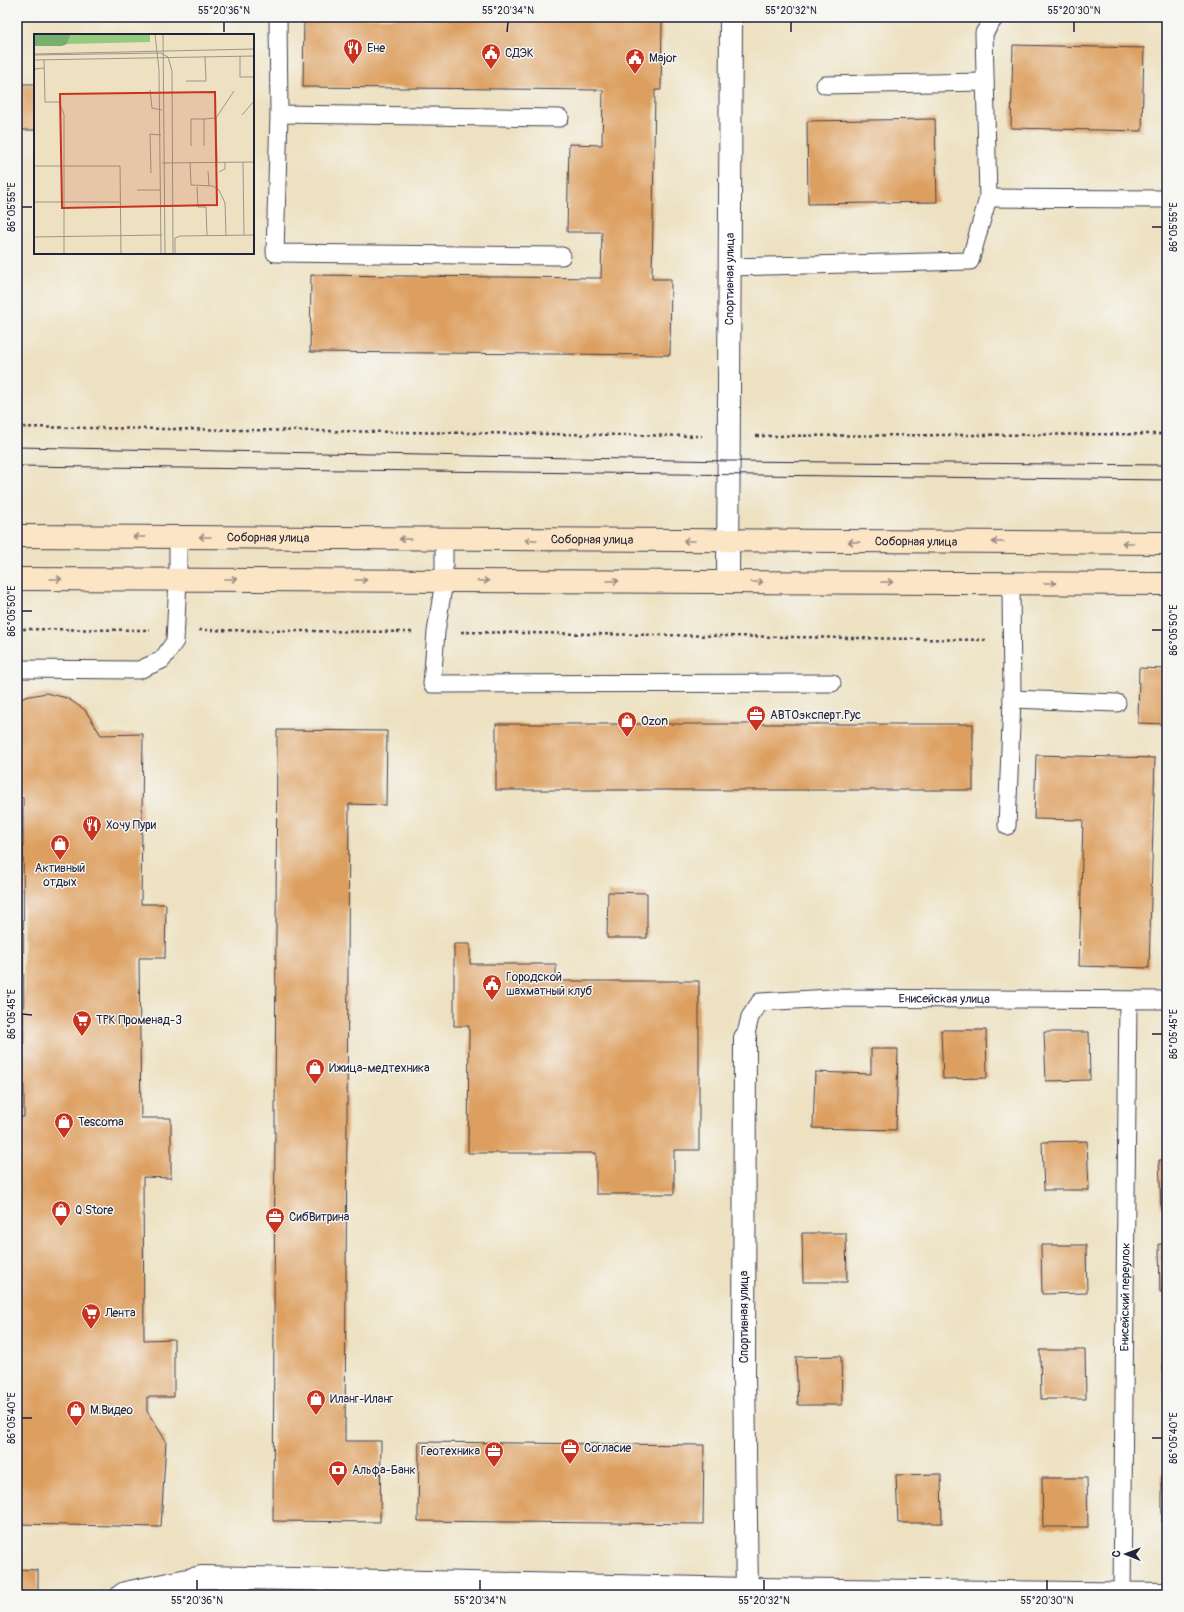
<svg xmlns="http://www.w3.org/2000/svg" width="1184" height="1612" font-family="Pangolin,sans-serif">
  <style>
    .building { fill: #dd9f5e }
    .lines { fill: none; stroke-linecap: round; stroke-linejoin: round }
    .service-casing { stroke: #403f4f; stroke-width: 19 }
    .minor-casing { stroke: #403f4f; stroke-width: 24 }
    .secondary-casing { stroke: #403f4f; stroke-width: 24 }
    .path { stroke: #403f4f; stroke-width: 2.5; stroke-dasharray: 3 3; stroke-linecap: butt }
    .service { stroke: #fff; stroke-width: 17 }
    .minor { stroke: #fff; stroke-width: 22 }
    .secondary { stroke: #fce5c4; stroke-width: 22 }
    .tram { stroke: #22223b; stroke-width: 1 }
    .oneway { stroke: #9a8d86 }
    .ticks { fill: none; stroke: #22223b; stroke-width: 1.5 }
    .labels { text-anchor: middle; stroke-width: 3; stroke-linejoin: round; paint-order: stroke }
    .poi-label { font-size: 12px; fill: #22223b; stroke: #f6f6f2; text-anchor: start }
    .street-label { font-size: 12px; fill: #22223b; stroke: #f6f6f2 }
    .inset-road { fill: none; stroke: #9c958b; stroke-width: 1 }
    .view { fill: #c8321e; fill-opacity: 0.15; stroke: #c8321e; stroke-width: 2 }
    .inset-edge { fill: none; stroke: #22223b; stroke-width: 2 }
    .neatline { fill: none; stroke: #22223b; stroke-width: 1.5 }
    .ticks-label { font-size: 10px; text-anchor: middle; fill: #22223b }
  </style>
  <rect width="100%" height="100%" fill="#f6f6f2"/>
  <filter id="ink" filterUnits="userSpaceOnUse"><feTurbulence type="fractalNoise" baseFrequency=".025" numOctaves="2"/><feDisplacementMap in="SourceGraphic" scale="8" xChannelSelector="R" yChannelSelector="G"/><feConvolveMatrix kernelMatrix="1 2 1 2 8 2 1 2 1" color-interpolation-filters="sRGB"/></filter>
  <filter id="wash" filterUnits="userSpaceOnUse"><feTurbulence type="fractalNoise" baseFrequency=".012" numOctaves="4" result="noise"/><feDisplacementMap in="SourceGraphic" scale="16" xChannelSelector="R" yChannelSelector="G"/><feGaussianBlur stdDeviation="0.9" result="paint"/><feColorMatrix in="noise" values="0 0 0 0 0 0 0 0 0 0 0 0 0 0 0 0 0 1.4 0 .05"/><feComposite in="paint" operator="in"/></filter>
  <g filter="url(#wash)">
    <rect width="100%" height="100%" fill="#ede1c1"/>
    <g id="blocks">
      <g class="building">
        <path d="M304,17L662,20L661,90H655L652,279H671L670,355L310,352L311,275L601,278L602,232H567L569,144L602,145L603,90L303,87Z"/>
        <path d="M1013,45L1144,48L1142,131L1011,128Z"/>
        <rect x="17" y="84" width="18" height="46"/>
        <path d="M935,119L937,202L808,204L807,121Z"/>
        <path d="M1139,668L1167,669V724L1138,723Z"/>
        <path d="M46,693L67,698L85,710L101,735L143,734L141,904H166L165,958H139L141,1118H171V1178L143,1177L144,1340L174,1339V1397H147V1411L166,1441L161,1527L19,1524L18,1560H17V1117H24L23,798L17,794V702L25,697Z"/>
        <rect x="496" y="724" width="477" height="66"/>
        <path d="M277,730L387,731L386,805L349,804L345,1441H381L380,1522L273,1521Z"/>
        <path d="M1036,755L1155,758L1149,968L1079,966L1083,820L1034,819Z"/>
        <path d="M608,892L647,893V938H607Z"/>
        <path d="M454,944H470V964H556V981H699V1150H674V1194H596V1153H468L469,1026H454Z"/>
        <path d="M1165,1025H1167V1059H1166Z"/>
        <path d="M941,1030H986L987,1078L943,1079Z"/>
        <path d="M1044,1032H1089L1090,1080L1046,1081Z"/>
        <path d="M871,1049H898L896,1130L813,1128L815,1072L871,1074Z"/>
        <path d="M1087,1141L1089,1190H1044L1042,1142Z"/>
        <path d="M1159,1160H1167V1208H1161Z"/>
        <path d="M802,1233H846L847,1282H803Z"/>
        <path d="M1159,1244H1167V1292H1160Z"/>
        <path d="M1041,1245H1086L1087,1293L1042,1294Z"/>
        <path d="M1162,1343H1167V1391H1164Z"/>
        <path d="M1040,1350H1085L1086,1399H1041Z"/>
        <path d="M841,1356L842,1405H798L796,1357Z"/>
        <path d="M419,1442L704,1445L703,1524L418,1521Z"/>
        <path d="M941,1474L942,1523H898L896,1475Z"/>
        <rect x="1162" y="1474" width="5" height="48"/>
        <path d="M1042,1478H1087L1088,1527H1043Z"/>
        <path d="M17,1569L38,1570V1595H17Z"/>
      </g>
    </g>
  </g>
  <g filter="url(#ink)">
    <use href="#blocks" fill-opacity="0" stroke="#403f4f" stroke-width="1"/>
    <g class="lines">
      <defs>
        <g id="service">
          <path d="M278,17L279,114L560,118"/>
          <path d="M825,85L985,82"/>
          <path d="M279,114L275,253L562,256"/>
          <path d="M988,198L1167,199"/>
          <path d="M730,267L970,261L988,198L984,33L995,17"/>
          <path d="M444,539V581L436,632L432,684L832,683"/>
          <path d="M17,669L139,670L162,660L175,641L178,579V537"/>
          <path d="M1012,699L1117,703"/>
          <path d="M1007,826L1012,699L1011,583"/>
          <path id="s1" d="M745,1038L750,1017L760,1002L831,998L1167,1000"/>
          <path id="s2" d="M1122,1595L1128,1000"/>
        </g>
        <g id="minor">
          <path id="s3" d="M728,581L731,17"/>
          <path d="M745,1038L744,1374L747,1595"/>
          <path d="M122,1595L125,1593L202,1577L747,1589L1167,1594"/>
        </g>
        <g id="secondary">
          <path id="s4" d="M17,536L1167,543"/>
          <path d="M17,579L1167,584"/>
        </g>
      </defs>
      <use href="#service" class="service-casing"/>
      <use href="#minor" class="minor-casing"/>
      <use href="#secondary" class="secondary-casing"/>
      <g class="path">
        <path d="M17,427L702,436"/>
        <path d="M756,436L1167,434"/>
        <path d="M17,629L150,630"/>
        <path d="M199,630L412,632"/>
        <path d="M461,632L986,640"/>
      </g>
      <use href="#service" class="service"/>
      <use href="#minor" class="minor"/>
      <use href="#secondary" class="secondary"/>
      <g class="tram">
        <path d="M17,447L728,461L1167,465"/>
        <path d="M17,466L1167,480"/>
      </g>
    </g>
    <defs><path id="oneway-shaft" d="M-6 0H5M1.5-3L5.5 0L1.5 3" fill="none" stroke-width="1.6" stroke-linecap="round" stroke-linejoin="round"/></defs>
    <g class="oneway">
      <use href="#oneway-shaft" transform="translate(139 537) rotate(-180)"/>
      <use href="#oneway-shaft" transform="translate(205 537) rotate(-180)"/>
      <use href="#oneway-shaft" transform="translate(405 539) rotate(-180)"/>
      <use href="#oneway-shaft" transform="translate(531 540) rotate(-180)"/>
      <use href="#oneway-shaft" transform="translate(689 541) rotate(-180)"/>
      <use href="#oneway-shaft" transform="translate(854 542) rotate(-180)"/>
      <use href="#oneway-shaft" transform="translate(998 542) rotate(-180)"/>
      <use href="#oneway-shaft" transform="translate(1128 543) rotate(-180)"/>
      <use href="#oneway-shaft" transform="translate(56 579)"/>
      <use href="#oneway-shaft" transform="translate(231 579)"/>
      <use href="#oneway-shaft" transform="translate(361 580)"/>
      <use href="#oneway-shaft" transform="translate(483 581)"/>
      <use href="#oneway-shaft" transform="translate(613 581)"/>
      <use href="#oneway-shaft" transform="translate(757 582)"/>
      <use href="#oneway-shaft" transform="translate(887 582)"/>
      <use href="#oneway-shaft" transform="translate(1050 583)"/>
    </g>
  </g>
  <path class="ticks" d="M224,32V22M507,32L508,22M791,32V22M1074,32V22M22,207H32M1152,227H1162M22,611H32M1152,630H1162M22,1014L32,1015M1152,1034H1162M22,1418H32M1152,1438H1162M197,1590V1580M480,1590V1580M764,1590V1580M1047,1590V1580"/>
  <defs>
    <symbol id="restaurant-pin" viewBox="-11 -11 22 30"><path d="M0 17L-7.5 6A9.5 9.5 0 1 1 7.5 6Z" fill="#c8321e" stroke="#f6f6f2"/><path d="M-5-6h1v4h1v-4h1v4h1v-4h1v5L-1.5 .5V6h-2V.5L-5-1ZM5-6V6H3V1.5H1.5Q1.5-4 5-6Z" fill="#fff"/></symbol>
    <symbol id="civic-pin" viewBox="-11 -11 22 30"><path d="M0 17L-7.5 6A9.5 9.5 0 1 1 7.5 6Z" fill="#c8321e" stroke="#f6f6f2"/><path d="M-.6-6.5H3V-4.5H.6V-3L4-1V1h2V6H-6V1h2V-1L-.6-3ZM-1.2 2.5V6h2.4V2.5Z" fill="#fff"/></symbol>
    <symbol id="office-pin" viewBox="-11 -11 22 30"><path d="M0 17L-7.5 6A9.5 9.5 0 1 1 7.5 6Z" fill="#c8321e" stroke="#f6f6f2"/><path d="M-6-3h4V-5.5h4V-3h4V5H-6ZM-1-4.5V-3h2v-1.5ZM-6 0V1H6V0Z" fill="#fff"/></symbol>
    <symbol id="shop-pin" viewBox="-11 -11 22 30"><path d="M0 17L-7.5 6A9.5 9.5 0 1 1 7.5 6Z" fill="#c8321e" stroke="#f6f6f2"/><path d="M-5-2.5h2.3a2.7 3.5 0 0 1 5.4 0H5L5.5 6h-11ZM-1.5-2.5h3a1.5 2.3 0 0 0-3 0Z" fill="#fff"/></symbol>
    <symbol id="supermarket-pin" viewBox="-11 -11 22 30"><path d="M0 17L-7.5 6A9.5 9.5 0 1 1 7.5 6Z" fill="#c8321e" stroke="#f6f6f2"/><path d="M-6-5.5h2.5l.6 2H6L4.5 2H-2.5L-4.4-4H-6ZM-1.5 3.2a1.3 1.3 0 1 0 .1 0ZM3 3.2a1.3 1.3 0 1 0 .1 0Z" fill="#fff"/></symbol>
    <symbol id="bank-pin" viewBox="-11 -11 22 30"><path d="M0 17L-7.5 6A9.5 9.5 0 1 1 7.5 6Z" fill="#c8321e" stroke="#f6f6f2"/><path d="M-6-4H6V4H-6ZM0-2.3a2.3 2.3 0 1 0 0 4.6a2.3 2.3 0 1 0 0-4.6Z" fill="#fff"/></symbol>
  </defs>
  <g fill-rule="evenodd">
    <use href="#restaurant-pin" x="342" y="37" width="22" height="30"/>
    <use href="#civic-pin" x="480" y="42" width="22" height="30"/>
    <use href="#civic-pin" x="624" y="47" width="22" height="30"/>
    <use href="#office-pin" x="745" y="704" width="22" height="30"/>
    <use href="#shop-pin" x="616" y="710" width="22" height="30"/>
    <use href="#restaurant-pin" x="81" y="814" width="22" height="30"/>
    <use href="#shop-pin" x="49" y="833" width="22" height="30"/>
    <use href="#civic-pin" x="481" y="973" width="22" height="30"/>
    <use href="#supermarket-pin" x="71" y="1009" width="22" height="30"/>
    <use href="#shop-pin" x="304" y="1057" width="22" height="30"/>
    <use href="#shop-pin" x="53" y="1111" width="22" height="30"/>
    <use href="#shop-pin" x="50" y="1199" width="22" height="30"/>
    <use href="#office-pin" x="264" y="1206" width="22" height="30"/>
    <use href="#supermarket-pin" x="80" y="1302" width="22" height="30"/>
    <use href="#shop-pin" x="305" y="1388" width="22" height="30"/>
    <use href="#shop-pin" x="65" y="1399" width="22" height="30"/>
    <use href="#office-pin" x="559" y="1437" width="22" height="30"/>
    <use href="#office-pin" x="483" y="1440" width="22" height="30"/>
    <use href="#bank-pin" x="327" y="1459" width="22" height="30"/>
  </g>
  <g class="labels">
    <g class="poi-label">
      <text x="367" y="52">Ене</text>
      <text x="505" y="57">СДЭК</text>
      <text x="649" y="62">Major</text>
      <text x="770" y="719">АВТОэксперт.Рус</text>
      <text x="641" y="725">Ozon</text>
      <text x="106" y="829">Хочу Пури</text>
      <text x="60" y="872" text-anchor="middle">Активный<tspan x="60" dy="14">отдых</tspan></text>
      <text x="506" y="981">Городской<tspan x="506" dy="14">шахматный клуб</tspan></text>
      <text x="96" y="1024">ТРК Променад-3</text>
      <text x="329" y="1072">Ижица-медтехника</text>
      <text x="78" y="1126">Tescoma</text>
      <text x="75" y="1214">Q Store</text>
      <text x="289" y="1221">СибВитрина</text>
      <text x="105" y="1317">Лента</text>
      <text x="330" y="1403">Иланг-Иланг</text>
      <text x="90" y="1414">М.Видео</text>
      <text x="584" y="1452">Согласие</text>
      <text x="480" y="1455" text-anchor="end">Геотехника</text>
      <text x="352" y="1474">Альфа-Банк</text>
    </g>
    <g class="street-label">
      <text dy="4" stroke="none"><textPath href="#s3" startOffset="302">Спортивная улица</textPath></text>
      <text dy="4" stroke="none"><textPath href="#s4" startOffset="251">Соборная улица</textPath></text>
      <text dy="4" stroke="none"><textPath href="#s4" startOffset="575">Соборная улица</textPath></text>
      <text dy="4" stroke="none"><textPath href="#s4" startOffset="899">Соборная улица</textPath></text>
      <text dy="4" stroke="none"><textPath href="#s1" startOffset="224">Енисейская улица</textPath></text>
      <text dy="4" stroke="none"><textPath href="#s2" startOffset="298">Енисейский переулок</textPath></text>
      <text transform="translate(744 1317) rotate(-90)" y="4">Спортивная улица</text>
    </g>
  </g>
  <g transform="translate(34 34)">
    <rect width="220" height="220" fill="#ede1c1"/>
    <path d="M37,0H116V8L33,10Z" fill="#94cb7d"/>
    <path d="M0,0H37L33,10L28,12H0Z" fill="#77af6c"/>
    <path class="inset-road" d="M121,0L125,36L127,220M129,0L131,220M0,20L220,15M0,21L127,19L134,23L138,37L139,220M206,22V43H220M10,25L11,68H25L30,80V220M0,26L220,22M0,40L1,35L10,34M152,47H172L171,22M116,56L118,74L128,76M208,81L220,67M182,84L200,57M157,112V85H170M170,112V85L182,84L183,128M156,128L157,151L179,152L185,156L191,169L192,202M209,128L210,201M128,129L220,128M0,132H86L87,220M174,137L175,152M185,138L191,135V128M117,139L116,100L127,101M163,153L164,173H172L173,202M103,156H126M0,168H87M0,203L128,201M141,220V204L146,202L220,201"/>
    <path class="view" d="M181,58L183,171L28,174L26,60Z"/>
    <rect width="220" height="220" class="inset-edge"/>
  </g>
  <rect width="1184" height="1612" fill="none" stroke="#f6f6f2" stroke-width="44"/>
  <g transform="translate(1126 1554) rotate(271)" stroke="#f6f6f2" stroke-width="3" paint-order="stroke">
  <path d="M0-3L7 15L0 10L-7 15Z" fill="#22223b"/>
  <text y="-6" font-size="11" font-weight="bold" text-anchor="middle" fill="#22223b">С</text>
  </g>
  <rect x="22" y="22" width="1140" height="1568" class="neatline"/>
  <g class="ticks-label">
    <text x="224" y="14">55°20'36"N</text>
    <text x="508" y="14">55°20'34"N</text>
    <text x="791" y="14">55°20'32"N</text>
    <text x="1074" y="14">55°20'30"N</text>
    <text transform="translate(11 207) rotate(-90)" y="4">86°05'55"E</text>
    <text transform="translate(1173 227) rotate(-90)" y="4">86°05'55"E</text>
    <text transform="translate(11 611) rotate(-90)" y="4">86°05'50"E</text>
    <text transform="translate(1173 630) rotate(-90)" y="4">86°05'50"E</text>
    <text transform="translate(11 1014) rotate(-90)" y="4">86°05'45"E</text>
    <text transform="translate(1173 1034) rotate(-90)" y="4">86°05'45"E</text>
    <text transform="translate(11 1418) rotate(-90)" y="4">86°05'40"E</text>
    <text transform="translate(1173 1438) rotate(-90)" y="4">86°05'40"E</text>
    <text x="197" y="1604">55°20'36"N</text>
    <text x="480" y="1604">55°20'34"N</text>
    <text x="764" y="1604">55°20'32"N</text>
    <text x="1047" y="1604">55°20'30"N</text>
  </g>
</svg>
